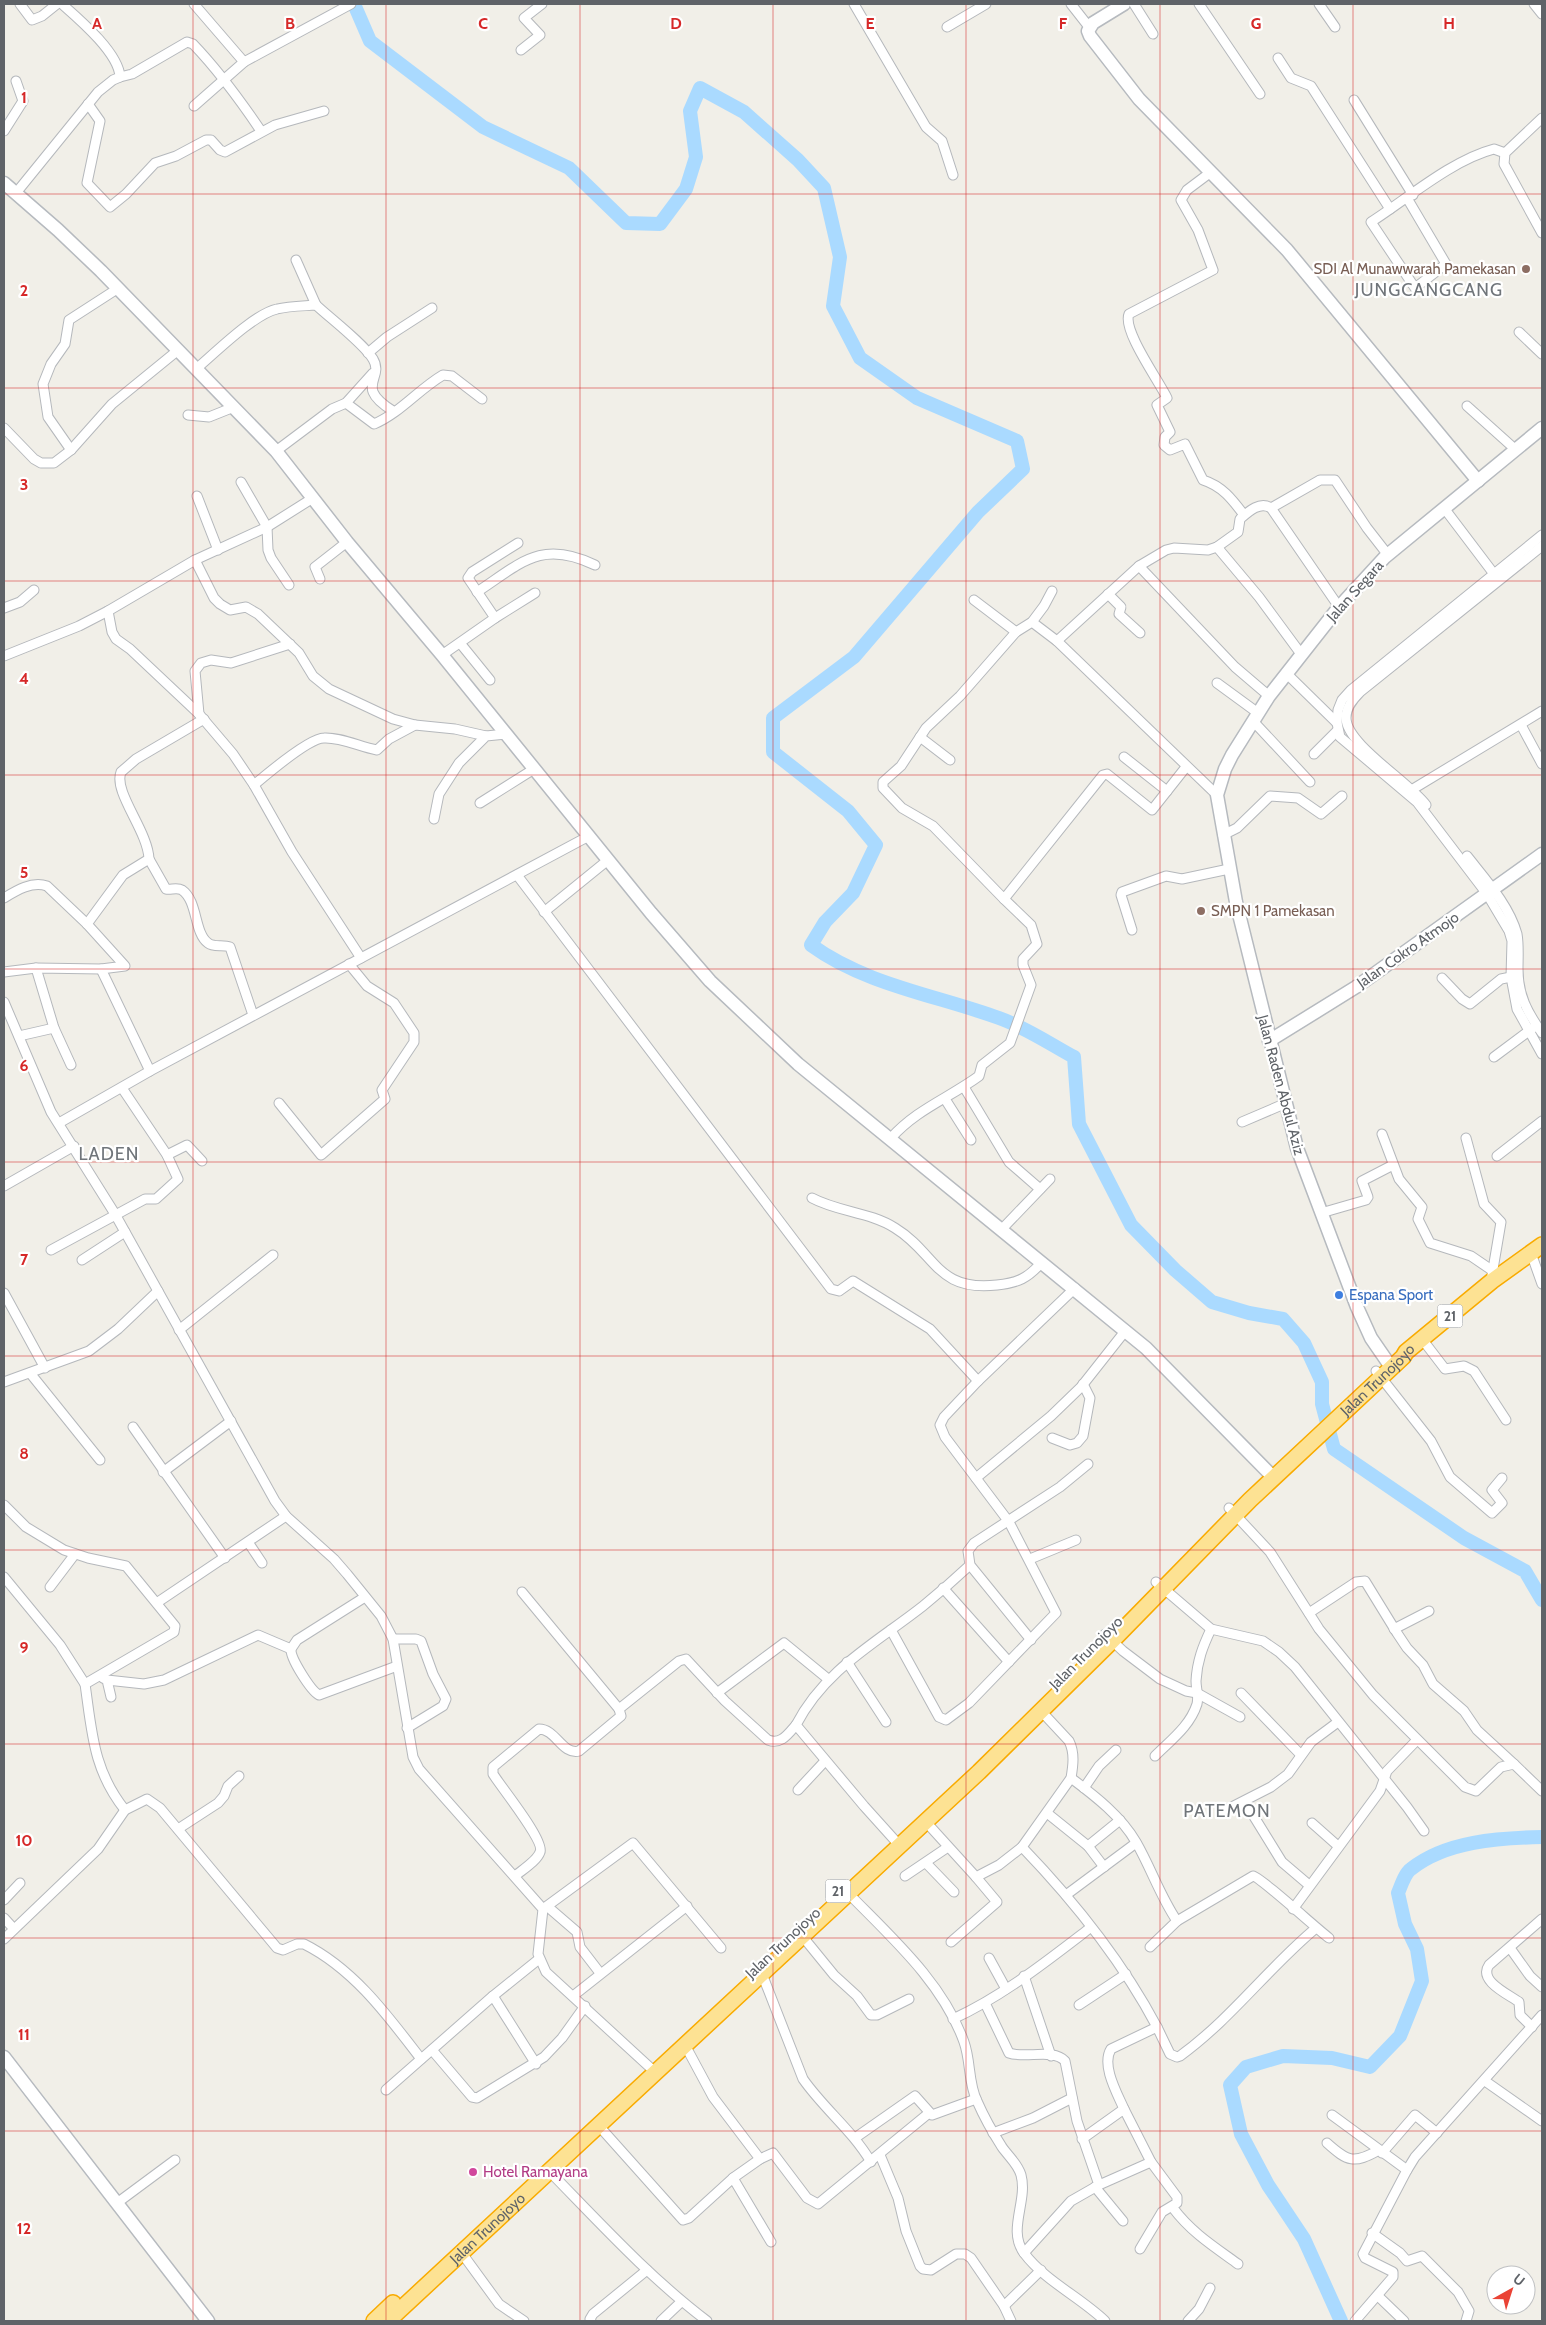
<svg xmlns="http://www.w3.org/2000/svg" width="1546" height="2325" font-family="Cabin,sans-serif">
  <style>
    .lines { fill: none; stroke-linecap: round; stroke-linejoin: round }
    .river { stroke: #aadaff; stroke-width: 14 }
    .street-casing { stroke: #b5b8bc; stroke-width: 11 }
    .secondary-casing { stroke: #b6babf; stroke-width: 15 }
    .highway-casing { stroke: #f9ab00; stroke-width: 18 }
    .street { stroke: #fff; stroke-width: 9 }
    .secondary { stroke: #fff; stroke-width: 12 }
    .highway { stroke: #fde293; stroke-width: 15 }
    .grid { fill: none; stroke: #d62828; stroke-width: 1; stroke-opacity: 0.55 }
    .education-dot { fill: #8d6e63; stroke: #fff; stroke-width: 2 }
    .shop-dot { fill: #3f7fe0; stroke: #fff; stroke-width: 2 }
    .hotel-dot { fill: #d1479c; stroke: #fff; stroke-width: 2 }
    .labels { text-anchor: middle; stroke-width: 4.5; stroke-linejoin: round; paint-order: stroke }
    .shield { fill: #fff; stroke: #8f9295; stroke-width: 1 }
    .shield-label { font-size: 14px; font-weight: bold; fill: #5f6368 }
    .education-label { font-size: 15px; fill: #785e54; stroke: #fff; text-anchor: end }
    .street-label { font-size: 15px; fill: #5f6368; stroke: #fff }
    .shop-label { font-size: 15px; fill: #366cbe; stroke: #fff; text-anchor: start }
    .hotel-label { font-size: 15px; fill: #b23c85; stroke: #fff; text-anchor: start }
    .quarter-label { font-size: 18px; letter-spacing: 1px; fill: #70757a; stroke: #fff }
    .grid-label { font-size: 16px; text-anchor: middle; font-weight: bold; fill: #d62828; stroke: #fff; stroke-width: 4.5; stroke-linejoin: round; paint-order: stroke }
  </style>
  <rect width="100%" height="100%" fill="#f1efe8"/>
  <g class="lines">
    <g class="river">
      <path d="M354,4L370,41L483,127L569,168L626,223L660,224L686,189L696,157L690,111L700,88L744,112L798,160L824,188L840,257L833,306L860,358L917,398L1017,441L1023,469L978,512L854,657L773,718V752L848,811L876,845L853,893L825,922L811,945C866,985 936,995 999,1018C1025,1027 1050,1044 1074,1057L1079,1124L1131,1225L1175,1270L1212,1302L1249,1313L1283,1319L1304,1343L1322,1382V1404L1334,1449L1464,1538L1525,1571L1542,1600"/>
      <path d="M1341,2321L1304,2239L1268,2185L1241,2134L1230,2085L1246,2067L1283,2056L1332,2058L1370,2067L1400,2036L1422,1981L1417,1949L1405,1924L1398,1893C1401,1886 1405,1873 1411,1869C1446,1841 1499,1838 1542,1837"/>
    </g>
    <defs>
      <g id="street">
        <path d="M20,4L32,20L42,16L57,4"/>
        <path d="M194,4L244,62L351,4"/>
        <path d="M854,4L926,127L942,141L953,175"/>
        <path d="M1071,4L1089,27"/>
        <path d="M1134,4L1153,34"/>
        <path d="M1199,4L1260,94"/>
        <path d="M1319,4L1335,27"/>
        <path d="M1534,4L1542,14"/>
        <path d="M947,27L986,4"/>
        <path d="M521,50L540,35L524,18L542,4"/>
        <path d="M1278,58L1291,78L1311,86L1390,209"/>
        <path d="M120,77L132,74L187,42L193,44C219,71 240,100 261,131"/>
        <path d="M1354,100L1413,195"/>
        <path d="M88,104L100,121L87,183L110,207L126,194L155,163L176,156L206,140H211L220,150L225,152L275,125L324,111"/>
        <path d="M194,106L244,62"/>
        <path d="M1542,118L1505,153L1504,164L1542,233"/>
        <path d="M4,131L23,101L16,81"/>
        <path d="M1211,172L1187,190L1181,200L1198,230L1213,270L1129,314C1122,330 1159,381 1167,398L1157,405L1170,432L1165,437L1164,445L1170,450L1185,444L1203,480C1222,486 1232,499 1244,515"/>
        <path d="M16,193L98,92L113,80L120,77C119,53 79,19 62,4"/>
        <path d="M1407,198L1446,264L1415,288L1371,222C1407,199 1452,160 1494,149L1505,153"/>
        <path d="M296,260L316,305"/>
        <path d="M1519,332L1542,354"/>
        <path d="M368,353L387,337L432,308"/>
        <path d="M196,369C215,353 254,314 277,309C289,306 303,306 316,305C331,319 363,343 373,359C385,379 353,386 393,411"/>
        <path d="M346,403L374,424C400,413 419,389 443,375L452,376L482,399"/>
        <path d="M1467,406L1516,450"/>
        <path d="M188,415L209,417L234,407"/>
        <path d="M4,428L34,459L41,463H54L71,450L112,404L177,351"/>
        <path d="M71,450L48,417L43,384L51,364L65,344L69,320L117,289"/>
        <path d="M276,451L332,409L346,403L373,373"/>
        <path d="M241,482L267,527L268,550L271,558L289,585"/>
        <path d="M197,496L218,550"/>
        <path d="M1271,508L1320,480H1335L1367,528L1388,555"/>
        <path d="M1444,508L1494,574"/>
        <path d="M1542,535L1351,690L1342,700L1338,710L1337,723L1340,737L1417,802L1487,894L1509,931L1512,941L1511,977L1517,1009L1542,1054"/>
        <path d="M1217,547L1259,597L1301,654"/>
        <path d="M195,560L214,598L220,604L230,610L246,607L258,614L299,653L313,676L329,689L393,719L415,725L455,729L486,736"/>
        <path d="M1139,566L1166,550L1174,548L1208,550L1217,547L1238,532L1240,519C1249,511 1260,501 1271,508L1339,607"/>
        <path d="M320,579L315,567L347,542"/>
        <path d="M1052,591L1044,606L1032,622L1016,632L960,696L926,728L901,766L883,782V788L902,808L933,826L1004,899L1103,775L1107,774L1152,810L1186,767"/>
        <path d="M477,592C521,563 541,539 595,565"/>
        <path d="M1108,594L1121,607L1119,614L1140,633"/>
        <path d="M974,600L1016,632"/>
        <path d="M4,608L20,602L34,590"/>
        <path d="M108,611L112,632L116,639L130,649L199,714L233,754L254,785L292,852L361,958"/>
        <path d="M495,618L535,593"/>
        <path d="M1032,622L1057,641L1217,795"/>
        <path d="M1057,641L1139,566L1235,667L1269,696"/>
        <path d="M460,643L490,680"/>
        <path d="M442,655L495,618L468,578L472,572L518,543"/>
        <path d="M4,656L79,626L108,611L195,560L267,527L313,498"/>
        <path d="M1286,673L1337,723"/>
        <path d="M1217,683L1258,713"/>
        <path d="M199,714L195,671L201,663L211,660L231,663L290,644"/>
        <path d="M1253,721L1310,782"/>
        <path d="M1521,725L1542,764"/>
        <path d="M920,737L950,760"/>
        <path d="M1314,754L1338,730"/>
        <path d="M1124,757L1167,791"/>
        <path d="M254,785C267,774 309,738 324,738C341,737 360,747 377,750L389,739L415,725"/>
        <path d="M1413,789L1542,711"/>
        <path d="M480,803L534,769"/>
        <path d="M1426,805C1409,782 1346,744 1346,718C1346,707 1353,699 1360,692L1542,546"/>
        <path d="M434,819L439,794L459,763L486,736L506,734"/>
        <path d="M1223,835L1237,828L1270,796L1298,798L1321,814L1342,796"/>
        <path d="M1467,856C1485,879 1509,905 1517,934C1519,945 1518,958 1518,969C1518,995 1527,1012 1542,1033"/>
        <path d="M149,859L166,889C171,890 177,887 182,890C198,901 194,933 208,943C214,948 223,944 230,947L253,1015"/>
        <path d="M517,875L831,1289L839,1291L853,1281L930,1329L978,1381"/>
        <path d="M4,898C17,890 32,881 47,886L87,924L125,966L101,969L36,968L4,972"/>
        <path d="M544,912L608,860"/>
        <path d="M87,924L123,875L149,859C148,831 113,792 121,772L136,759L204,719"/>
        <path d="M1132,930L1121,895L1122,892L1166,876L1182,879L1229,869"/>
        <path d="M36,968L54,1028L71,1065"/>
        <path d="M101,969L150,1071"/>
        <path d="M1442,978L1462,999L1470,1004L1501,979L1511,977"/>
        <path d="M4,1002L51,1112L115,1214L275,1501L286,1516L334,1559L347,1574L381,1616L393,1639L413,1757L419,1769L543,1909L538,1954L546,1972L656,2073"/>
        <path d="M19,1036L54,1028"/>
        <path d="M1494,1057L1533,1028"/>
        <path d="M964,1087L1009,1162L1040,1189"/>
        <path d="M945,1099L971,1140"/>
        <path d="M279,1103L321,1155L385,1099L382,1090L414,1042V1033L394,1003L367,986L349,964"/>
        <path d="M1242,1122L1284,1104"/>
        <path d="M59,1123L150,1071L589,836"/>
        <path d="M1382,1134L1399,1179L1422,1207L1418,1219L1430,1243L1471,1256L1493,1271"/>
        <path d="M891,1138C917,1109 949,1098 979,1076L982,1065L1010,1043L1031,985L1023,965V959L1037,944L1031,925L1004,899"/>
        <path d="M1466,1138L1484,1204L1501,1222L1492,1275"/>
        <path d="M167,1155L187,1145L202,1161"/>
        <path d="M1497,1156L1542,1121"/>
        <path d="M4,1186L74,1146"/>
        <path d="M812,1198C838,1212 870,1212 895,1228C936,1253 936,1292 997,1285C1018,1283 1028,1278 1042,1262"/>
        <path d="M1321,1213L1366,1200L1368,1197L1362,1181L1393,1165"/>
        <path d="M1002,1229L1050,1179"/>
        <path d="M51,1250L145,1199H156L178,1179L167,1155L122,1088"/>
        <path d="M1531,1253L1542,1284"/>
        <path d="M82,1260L125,1232"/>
        <path d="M4,1293L45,1368"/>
        <path d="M179,1330L273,1255"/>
        <path d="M1422,1339L1445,1369L1464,1366L1474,1371L1506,1420"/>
        <path d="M1376,1371L1431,1441L1450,1477L1492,1513L1502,1503L1492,1490L1502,1478"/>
        <path d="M30,1373L100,1460"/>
        <path d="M4,1382L89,1351L118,1329L158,1291"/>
        <path d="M133,1427L225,1558"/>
        <path d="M1052,1438L1070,1445L1077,1443L1083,1436L1090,1398L1083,1384"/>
        <path d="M163,1472L231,1421"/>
        <path d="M976,1478L1051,1416L1081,1387L1126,1330"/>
        <path d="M4,1505L26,1527L64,1550L88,1558L126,1566L175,1626L174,1632L85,1684C92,1732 93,1770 125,1810"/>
        <path d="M1229,1508L1270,1552L1319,1629L1373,1695L1465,1787L1476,1791L1501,1767L1514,1764L1542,1791"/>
        <path d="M248,1542L262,1563"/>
        <path d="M1030,1559L1076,1540"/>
        <path d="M4,1577L60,1645L85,1684"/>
        <path d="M1156,1582L1211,1629L1263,1641L1279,1652L1295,1667L1407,1807L1424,1831"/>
        <path d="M50,1587L75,1554"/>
        <path d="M943,1588L1009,1662"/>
        <path d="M522,1592L619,1709L679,1661L686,1659L725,1701L768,1740C781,1745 788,1734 796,1725"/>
        <path d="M365,1597L297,1640L291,1649C290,1658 311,1691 319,1695L397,1666"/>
        <path d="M158,1602L286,1516"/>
        <path d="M1309,1613L1356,1582L1365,1581L1397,1633L1407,1648L1423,1665L1433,1684L1464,1711L1477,1730L1514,1764"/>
        <path d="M1394,1629L1429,1611"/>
        <path d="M891,1630L939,1717L946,1720L969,1703L1056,1613L1009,1522L945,1437L940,1425L944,1417L978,1381L1075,1288"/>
        <path d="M1105,1634L1123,1651L1160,1679L1186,1691L1197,1693L1240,1717"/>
        <path d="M393,1639H416L421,1641L433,1674L446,1699L443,1706L407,1728"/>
        <path d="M1031,1640L970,1565L968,1551L974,1543L1060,1487L1088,1464"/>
        <path d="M847,1662L886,1722"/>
        <path d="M103,1678L107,1680L111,1697"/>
        <path d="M107,1680L144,1684L164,1680L258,1635L291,1649"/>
        <path d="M717,1693L784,1643L828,1679"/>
        <path d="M1241,1693L1301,1755"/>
        <path d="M1155,1756C1171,1740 1190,1726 1197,1704C1199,1696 1196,1689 1196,1681C1197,1661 1203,1646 1211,1629"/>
        <path d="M1071,1778C1095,1796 1121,1816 1136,1842C1151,1868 1160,1896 1177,1921"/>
        <path d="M1084,1788L1099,1766L1116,1750"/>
        <path d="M798,1790L825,1761"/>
        <path d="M1245,1802L1282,1862L1309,1885"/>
        <path d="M1222,1812L1271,1787L1288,1774L1311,1742L1338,1722"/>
        <path d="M1047,1813L1088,1846L1104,1867"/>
        <path d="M926,1822L976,1877L999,1865L1022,1847L1071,1778C1073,1766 1075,1753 1069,1741L1042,1712"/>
        <path d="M1312,1823L1338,1846"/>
        <path d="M178,1829L218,1803L224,1796L228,1786L239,1776"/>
        <path d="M900,1846L864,1806L796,1725C825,1669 876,1643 923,1606C939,1593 955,1579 970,1565"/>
        <path d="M1088,1846L1120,1820"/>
        <path d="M1022,1847C1074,1901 1122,1961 1157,2027"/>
        <path d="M926,1863L954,1892"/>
        <path d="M515,1876C522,1870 537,1861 540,1852C545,1841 501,1787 493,1774V1767L539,1729C556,1729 562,1755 579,1751L621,1716L619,1709"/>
        <path d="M905,1876L948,1847"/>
        <path d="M849,1894C892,1938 943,1983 964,2042C971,2061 968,2083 977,2101C984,2117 993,2133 1002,2147C1009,2157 1018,2164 1021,2175C1028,2201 1007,2230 1024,2253C1045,2281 1080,2297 1105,2321"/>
        <path d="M1066,1895L1136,1843"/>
        <path d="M4,1900L20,1883"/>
        <path d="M548,1907L577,1932L580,1947L600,1973"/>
        <path d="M543,1909L633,1843L721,1948"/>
        <path d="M1293,1909L1380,1791L1387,1771L1417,1740"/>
        <path d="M4,1918L14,1929"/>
        <path d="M803,1937L834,1975L857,1996L871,2015H877L909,1999"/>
        <path d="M4,1939L98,1849L125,1810L147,1799L160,1808L277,1948L283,1950L297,1944H304C354,1969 388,2016 421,2059"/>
        <path d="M951,1942L997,1902L976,1877"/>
        <path d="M1150,1947L1177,1921L1253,1876C1260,1877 1316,1928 1329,1938"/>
        <path d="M1510,1948L1530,1976L1542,1987"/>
        <path d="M989,1958L1006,1989"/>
        <path d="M762,1974L803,2079C824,2109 852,2130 871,2162"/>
        <path d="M1024,1976L1051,2056"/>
        <path d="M493,1996L536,2064"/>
        <path d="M573,1996L687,1906"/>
        <path d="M985,2003L1009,2053C1025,2059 1053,2048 1065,2061L1077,2121L1099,2185L1071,2201L1024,2253"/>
        <path d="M1079,2005L1126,1974"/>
        <path d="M953,2019C1003,1996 1047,1961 1090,1928"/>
        <path d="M1532,2027L1520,2015L1519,2002C1508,1994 1478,1981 1489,1965L1542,1919"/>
        <path d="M685,2045L713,2097L760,2159L733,2178"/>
        <path d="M432,2050L472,2097L477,2098L544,2057L562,2038L585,2006"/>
        <path d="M1485,2081L1542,2121"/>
        <path d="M386,2090L493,1996L539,1959"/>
        <path d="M1124,2109C1117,2093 1101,2065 1111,2049L1157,2027L1170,2054L1177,2057L1180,2056C1231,2019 1268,1968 1316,1928"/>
        <path d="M1332,2115L1407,2170"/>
        <path d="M599,2126L683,2220L689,2218L733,2178L771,2242"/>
        <path d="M993,2133L1033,2118L1072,2098"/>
        <path d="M855,2138L915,2096L932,2115L976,2099"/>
        <path d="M1082,2139L1124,2109L1151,2162L1177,2197V2203L1162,2212L1140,2249"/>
        <path d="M1327,2143C1348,2162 1354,2164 1379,2150"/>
        <path d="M1382,2153L1415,2115L1437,2133"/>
        <path d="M880,2155L898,2198L906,2231L920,2266L923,2269L931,2270L956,2254H965L971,2258L1004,2306L1011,2321"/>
        <path d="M760,2159L773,2153L807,2198L818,2204L929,2113"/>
        <path d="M550,2172C600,2223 649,2277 707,2321"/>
        <path d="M1099,2185L1151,2162"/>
        <path d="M1095,2187L1123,2221"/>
        <path d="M117,2203L175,2160"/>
        <path d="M1173,2208C1191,2232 1213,2246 1238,2264"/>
        <path d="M1372,2233L1400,2253L1407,2261L1422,2256L1458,2292L1469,2311L1466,2321"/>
        <path d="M461,2252L499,2304L524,2321"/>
        <path d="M1378,2296L1404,2321"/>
        <path d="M1004,2306L1041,2270"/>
        <path d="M591,2321L590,2319L593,2314L647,2270"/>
        <path d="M661,2321L681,2302"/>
        <path d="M1188,2321L1199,2309L1210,2288"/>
        <path d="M1355,2321L1393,2277V2272L1365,2258L1363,2254L1407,2170L1415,2157L1542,2015"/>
      </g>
      <g id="secondary">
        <path d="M1124,4L1093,23L1088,31L1090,36L1139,99L1287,250L1478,481"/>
        <path d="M4,183L58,230L101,271L276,451L347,542L442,655L651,913L710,981L798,1064L1146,1348L1274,1478"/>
        <path d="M1269,1041L1356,987L1542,854"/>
        <path d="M1391,1367L1371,1338L1357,1307L1297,1148L1236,902L1217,795L1225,769L1232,755L1269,696L1339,607L1385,557L1542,428"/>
        <path d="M4,2057L208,2321"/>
      </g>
      <g id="highway">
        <path d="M374,2321L393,2303"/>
        <path id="s1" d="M388,2321L979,1772L1112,1641L1250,1500L1403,1357L1406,1352L1492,1281L1542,1245"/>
      </g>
    </defs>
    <use href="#street" class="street-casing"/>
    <use href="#secondary" class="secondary-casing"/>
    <use href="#highway" class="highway-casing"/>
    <use href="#street" class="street"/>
    <use href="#secondary" class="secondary"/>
    <use href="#highway" class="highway"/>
  </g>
  <path class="grid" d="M193,4V2321M386,4V2321M580,4V2321M773,4V2321M966,4V2321M1160,4V2321M1353,4V2321M4,194H1542M4,388H1542M4,581H1542M4,775H1542M4,969H1542M4,1162H1542M4,1356H1542M4,1550H1542M4,1744H1542M4,1938H1542M4,2131H1542"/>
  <g class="education-dot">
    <circle cx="1526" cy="269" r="5"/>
    <circle cx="1201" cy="911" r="5"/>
  </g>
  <circle class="shop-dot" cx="1339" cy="1295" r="5"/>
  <circle class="hotel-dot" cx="473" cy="2172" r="5"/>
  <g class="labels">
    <g class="shield">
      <rect x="1437.5" y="1304.5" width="25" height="23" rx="4"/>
      <rect x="825.5" y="1879.5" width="25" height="23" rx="4"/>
    </g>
    <g class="shield-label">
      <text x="1450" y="1321">21</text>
      <text x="838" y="1896">21</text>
    </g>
    <g class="education-label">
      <text x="1516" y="274">SDI Al Munawwarah Pamekasan</text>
      <text x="1211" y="916" text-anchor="start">SMPN 1 Pamekasan</text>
    </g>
    <g class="street-label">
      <text transform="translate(1355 591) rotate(-48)" y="5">Jalan Segara</text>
      <text transform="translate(1408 950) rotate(-35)" y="5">Jalan Cokro Atmojo</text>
      <text transform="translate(1281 1085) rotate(75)" y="5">Jalan Raden Abdul Aziz</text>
      <text dy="5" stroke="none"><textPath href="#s1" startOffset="1366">Jalan Trunojoyo</textPath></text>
      <text transform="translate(1086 1653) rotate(-45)" y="5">Jalan Trunojoyo</text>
      <text transform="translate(783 1943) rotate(-43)" y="5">Jalan Trunojoyo</text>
      <text dy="5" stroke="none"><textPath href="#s1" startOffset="136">Jalan Trunojoyo</textPath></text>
    </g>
    <g class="shop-label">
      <text x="1349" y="1300">Espana Sport</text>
    </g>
    <g class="hotel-label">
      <text x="483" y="2177">Hotel Ramayana</text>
    </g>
    <g class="quarter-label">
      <text x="1429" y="296">JUNGCANGCANG</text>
      <text x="109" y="1160">LADEN</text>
      <text x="1227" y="1817">PATEMON</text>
    </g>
  </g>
  <g class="grid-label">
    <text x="97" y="29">A</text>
    <text x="290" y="29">B</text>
    <text x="483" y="29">C</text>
    <text x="676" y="29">D</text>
    <text x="870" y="29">E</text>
    <text x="1063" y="29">F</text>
    <text x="1256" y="29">G</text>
    <text x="1449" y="29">H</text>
    <text x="24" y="103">1</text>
    <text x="24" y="296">2</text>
    <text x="24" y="490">3</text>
    <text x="24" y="684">4</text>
    <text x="24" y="878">5</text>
    <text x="24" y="1071">6</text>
    <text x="24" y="1265">7</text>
    <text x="24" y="1459">8</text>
    <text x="24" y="1653">9</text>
    <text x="24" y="1846">10</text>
    <text x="24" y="2040">11</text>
    <text x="24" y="2234">12</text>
  </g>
  <rect width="1546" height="2325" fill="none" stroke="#5f6368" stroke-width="10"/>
  <g transform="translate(1511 2290) rotate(39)"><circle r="24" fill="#ffffff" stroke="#bfc1c3"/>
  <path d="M0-4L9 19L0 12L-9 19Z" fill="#ea4335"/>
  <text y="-8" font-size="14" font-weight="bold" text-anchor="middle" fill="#5f6368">U</text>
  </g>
</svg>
